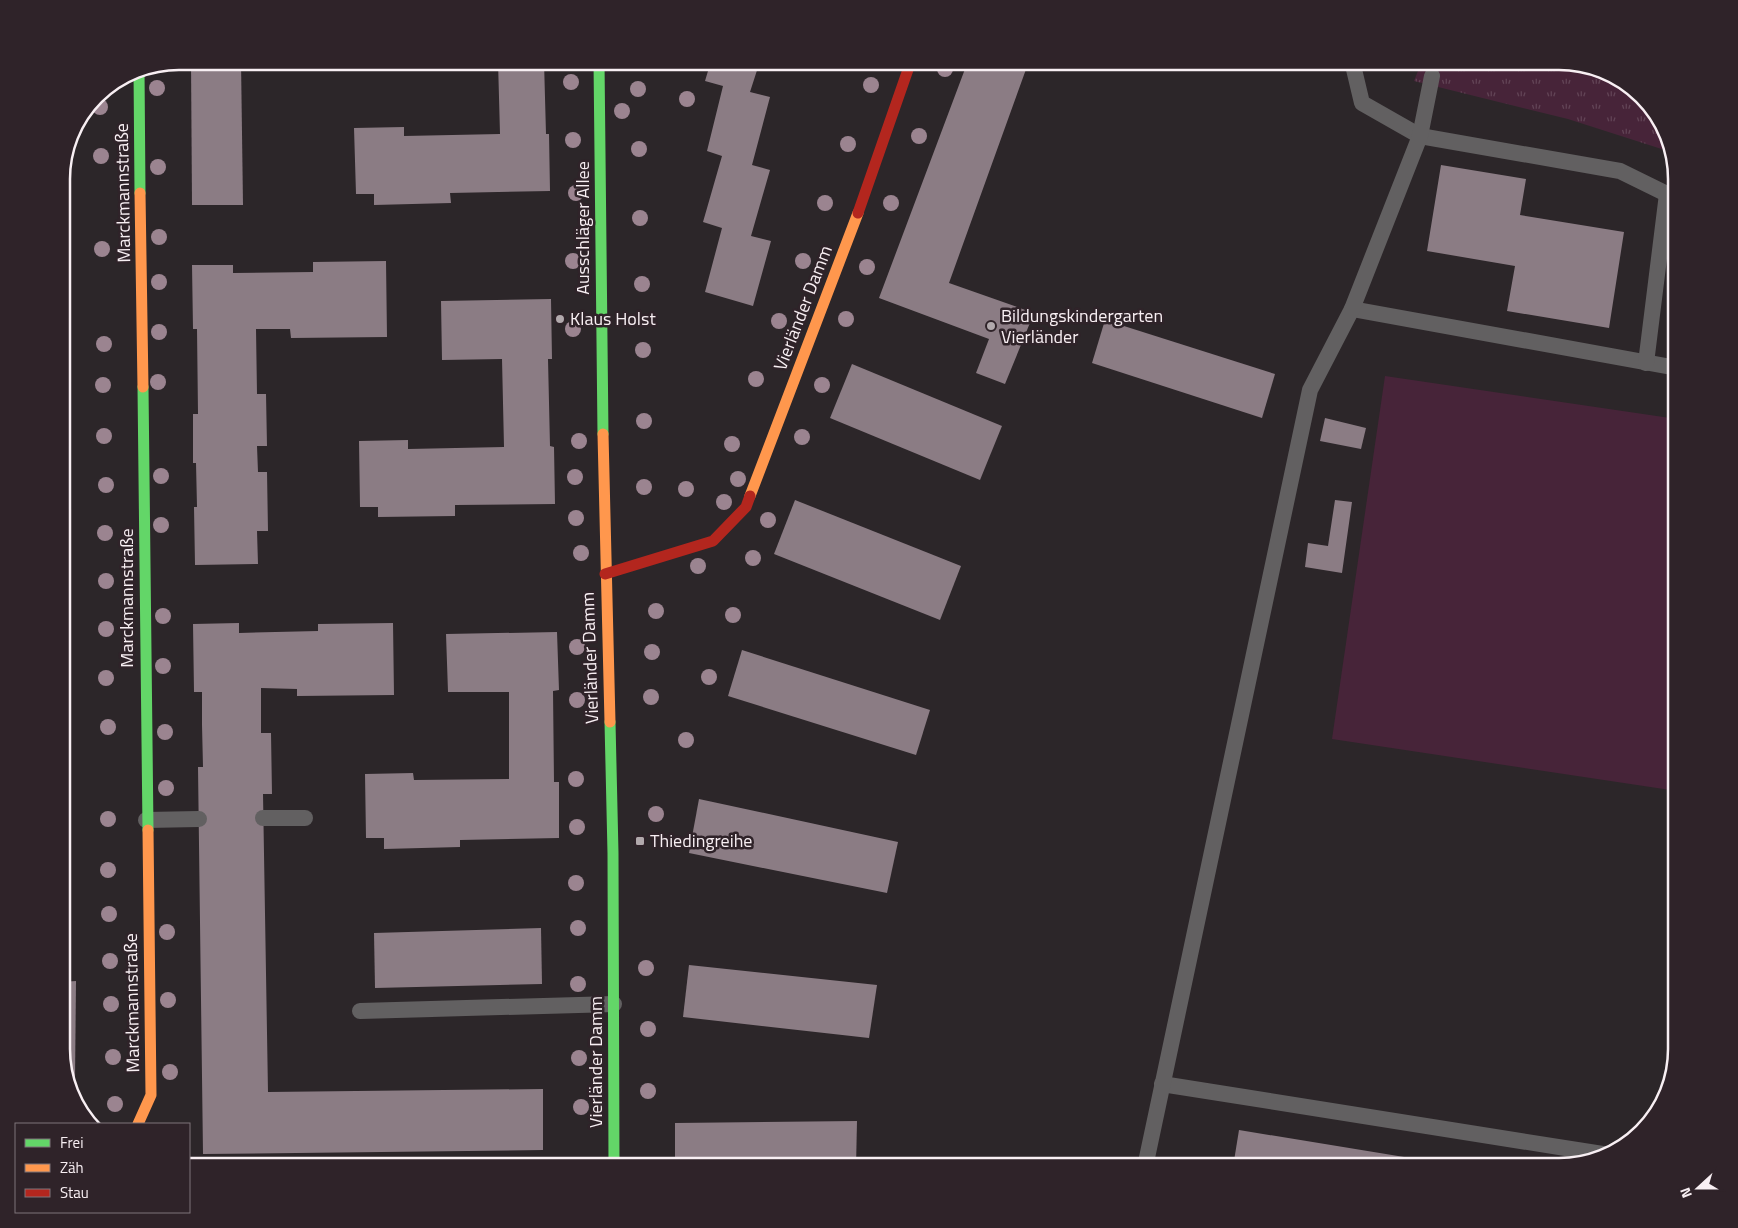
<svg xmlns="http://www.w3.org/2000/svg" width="1738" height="1228" font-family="'Titillium Web',sans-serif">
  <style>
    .grass { fill: url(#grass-tufts) }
    .pitch { fill: #472439 }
    .building { fill: #8b7c84 }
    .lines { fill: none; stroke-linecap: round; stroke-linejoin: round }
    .lane { stroke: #626061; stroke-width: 16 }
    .fast { stroke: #63d668; stroke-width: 11 }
    .slow { stroke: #ff974d; stroke-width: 11 }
    .jam { stroke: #b3261e; stroke-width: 11 }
    .tree { fill: #9b8490 }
    .poi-dot { fill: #b1a9ac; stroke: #2f2329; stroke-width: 2 }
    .labels { text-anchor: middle; stroke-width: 5; stroke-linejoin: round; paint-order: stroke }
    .street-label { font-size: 18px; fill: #f8eff3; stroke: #2f2329 }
    .poi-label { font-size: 18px; fill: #f8eff3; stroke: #2f2329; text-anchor: start }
    .rim { fill: none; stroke: #f8eff3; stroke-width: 2.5 }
  </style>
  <defs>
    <pattern id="grass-tufts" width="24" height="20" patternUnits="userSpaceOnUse" patternTransform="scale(1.25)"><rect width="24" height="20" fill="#472439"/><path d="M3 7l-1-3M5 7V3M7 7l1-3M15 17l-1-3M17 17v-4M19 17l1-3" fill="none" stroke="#624456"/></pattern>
  </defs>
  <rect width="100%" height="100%" fill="#2c2629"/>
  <path class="grass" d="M1422,61H1559L1625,81L1664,127L1671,152L1568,119L1414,81Z"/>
  <path class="pitch" d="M1385,376L1677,419V791L1332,739Z"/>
  <g class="building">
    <path d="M191,61H241L243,205H192Z"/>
    <path d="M498,61H544L546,134H549L550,191L450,193L451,203L374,205V194H356L354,128L404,127V136L500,134Z"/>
    <path d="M711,61H760L750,92L770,97L752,165L770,170L751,236L771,241L753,306L705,292L722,228L703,222L722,156L707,151L723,86L705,81Z"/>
    <path d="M968,61H1029L949,283L1034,313L1005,384L976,373L989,339L879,298Z"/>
    <path d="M1441,165L1526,179L1520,215L1624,232L1609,328L1507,311L1515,266L1427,251Z"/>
    <path d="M386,261L387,337L291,338L290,329H256L257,394H266L267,446H257L258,472H267L268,531H257L258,564L195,565L194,507H197L196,463H193V414H198L197,329H193L192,265H233V273L313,272V262Z"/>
    <path d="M551,299L552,359H548L550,446L554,447L555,504L455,505V516L378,517V507H360L359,441L408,440V449L504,447L502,359L442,360L441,301Z"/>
    <path d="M1105,320L1275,374L1262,418L1092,363Z"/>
    <path d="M852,364L1002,426L980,480L830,418Z"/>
    <path d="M1325,418L1366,428L1361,449L1320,441Z"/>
    <path d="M795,500L961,566L940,620L774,554Z"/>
    <path d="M1335,500L1352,502L1342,573L1305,567L1308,543L1328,546Z"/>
    <path d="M61,550H65L66,619H61Z"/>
    <path d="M239,623V633L318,631V624L393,623L394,695L297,696V689L261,688V733H271L272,794H263L268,1092L543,1089V1150L203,1154L198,767H203L202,725V692H194L193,624Z"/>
    <path d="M557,632L559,690L553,691L554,782H559V838L460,840V847L384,849V838H366L365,774L413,773L414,780L509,779V692H448L446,634Z"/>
    <path d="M742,650L930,710L916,755L728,696Z"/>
    <path d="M699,799L898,842L887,893L689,853Z"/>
    <path d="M541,928L542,984L375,988L374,933Z"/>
    <path d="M689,965L877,985L869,1038L683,1017Z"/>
    <path d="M76,981L75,1080H69L61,1057V982Z"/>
    <path d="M857,1121L856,1167H675V1123Z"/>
    <path d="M1239,1130L1459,1166V1167H1233Z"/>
  </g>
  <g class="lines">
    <g class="lane">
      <path d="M1352,61L1362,103L1420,136L1620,171L1677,199"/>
      <path d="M1352,309L1677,368"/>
      <path d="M1646,363L1667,194"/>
      <path d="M263,818H305"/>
      <path d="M146,820L199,819"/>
      <path d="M360,1011L614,1004"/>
      <path d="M1162,1084L1609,1155"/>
      <path d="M1145,1167L1310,390L1352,309L1420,136L1432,76"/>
    </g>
    <g class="fast">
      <path d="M599,61L603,434"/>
      <path d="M139,69L140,193"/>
      <path d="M143,387L148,830"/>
      <path d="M610,722L613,853L614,1167"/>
    </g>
    <g class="slow">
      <path d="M140,193L143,387"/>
      <path d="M603,434L610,722"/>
      <path d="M750,496L858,213"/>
      <path d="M138,1124L151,1095L148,830"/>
    </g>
    <g class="jam">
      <path d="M858,213L911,61"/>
      <path d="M605,574L713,541L746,507L750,496"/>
    </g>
  </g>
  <g class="tree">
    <circle cx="945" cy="69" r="8"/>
    <circle cx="571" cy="82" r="8"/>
    <circle cx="871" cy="85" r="8"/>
    <circle cx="157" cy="88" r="8"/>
    <circle cx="638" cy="89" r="8"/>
    <circle cx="687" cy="99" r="8"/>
    <circle cx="100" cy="107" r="8"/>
    <circle cx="622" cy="111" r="8"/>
    <circle cx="919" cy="136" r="8"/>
    <circle cx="573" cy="140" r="8"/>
    <circle cx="848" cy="144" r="8"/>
    <circle cx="639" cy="149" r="8"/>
    <circle cx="101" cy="156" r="8"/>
    <circle cx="158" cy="167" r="8"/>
    <circle cx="576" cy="193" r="8"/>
    <circle cx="825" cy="203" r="8"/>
    <circle cx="891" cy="203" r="8"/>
    <circle cx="640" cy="218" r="8"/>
    <circle cx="159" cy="237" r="8"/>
    <circle cx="102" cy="249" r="8"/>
    <circle cx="573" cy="261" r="8"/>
    <circle cx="803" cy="261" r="8"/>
    <circle cx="867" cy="267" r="8"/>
    <circle cx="159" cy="282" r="8"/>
    <circle cx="642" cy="284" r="8"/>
    <circle cx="846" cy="319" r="8"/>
    <circle cx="779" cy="321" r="8"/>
    <circle cx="573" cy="329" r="8"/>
    <circle cx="159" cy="332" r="8"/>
    <circle cx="104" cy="344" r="8"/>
    <circle cx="643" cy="350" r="8"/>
    <circle cx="756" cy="379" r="8"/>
    <circle cx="158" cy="382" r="8"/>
    <circle cx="103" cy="385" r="8"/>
    <circle cx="822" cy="385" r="8"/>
    <circle cx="644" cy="421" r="8"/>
    <circle cx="104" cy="436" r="8"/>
    <circle cx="802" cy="437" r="8"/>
    <circle cx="579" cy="441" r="8"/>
    <circle cx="732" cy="444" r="8"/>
    <circle cx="161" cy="476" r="8"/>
    <circle cx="575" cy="477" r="8"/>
    <circle cx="738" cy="479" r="8"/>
    <circle cx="106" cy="485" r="8"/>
    <circle cx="644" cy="487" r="8"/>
    <circle cx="686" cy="489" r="8"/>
    <circle cx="724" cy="502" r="8"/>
    <circle cx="576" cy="518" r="8"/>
    <circle cx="768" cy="520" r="8"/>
    <circle cx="161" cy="525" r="8"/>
    <circle cx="105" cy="533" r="8"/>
    <circle cx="581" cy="553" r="8"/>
    <circle cx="753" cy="558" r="8"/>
    <circle cx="698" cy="566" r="8"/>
    <circle cx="106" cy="581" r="8"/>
    <circle cx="656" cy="611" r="8"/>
    <circle cx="733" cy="615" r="8"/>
    <circle cx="163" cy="616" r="8"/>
    <circle cx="106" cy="629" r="8"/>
    <circle cx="577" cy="647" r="8"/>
    <circle cx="652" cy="652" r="8"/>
    <circle cx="163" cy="666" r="8"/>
    <circle cx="709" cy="677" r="8"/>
    <circle cx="106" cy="678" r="8"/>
    <circle cx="651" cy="697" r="8"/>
    <circle cx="577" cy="700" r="8"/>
    <circle cx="108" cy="727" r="8"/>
    <circle cx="165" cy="732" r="8"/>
    <circle cx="686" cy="740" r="8"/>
    <circle cx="576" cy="779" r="8"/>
    <circle cx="166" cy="788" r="8"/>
    <circle cx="656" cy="814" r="8"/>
    <circle cx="108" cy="819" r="8"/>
    <circle cx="577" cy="827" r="8"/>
    <circle cx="108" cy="870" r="8"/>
    <circle cx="576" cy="883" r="8"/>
    <circle cx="109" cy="914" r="8"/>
    <circle cx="578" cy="928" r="8"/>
    <circle cx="167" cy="932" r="8"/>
    <circle cx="110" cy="961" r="8"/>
    <circle cx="646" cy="968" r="8"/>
    <circle cx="578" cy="984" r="8"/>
    <circle cx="168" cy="1000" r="8"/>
    <circle cx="111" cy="1004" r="8"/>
    <circle cx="648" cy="1029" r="8"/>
    <circle cx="113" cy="1057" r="8"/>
    <circle cx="579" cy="1058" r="8"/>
    <circle cx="170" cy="1072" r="8"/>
    <circle cx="648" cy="1091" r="8"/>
    <circle cx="115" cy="1104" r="8"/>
    <circle cx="581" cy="1107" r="8"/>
  </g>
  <g class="poi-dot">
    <circle cx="560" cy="319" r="5"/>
    <circle cx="991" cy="326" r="5"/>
    <rect x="635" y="836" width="10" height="10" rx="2.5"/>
  </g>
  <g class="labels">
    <g class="street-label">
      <text transform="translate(123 193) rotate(-91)" y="6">Marckmannstraße</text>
      <text transform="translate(583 228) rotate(-90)" y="6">Ausschläger Allee</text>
      <text transform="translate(803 308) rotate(-69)" y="6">Vierländer Damm</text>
      <text transform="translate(127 598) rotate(-90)" y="6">Marckmannstraße</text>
      <text transform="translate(590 658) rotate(-92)" y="6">Vierländer Damm</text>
      <text transform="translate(132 1003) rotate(-91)" y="6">Marckmannstraße</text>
      <text transform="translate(596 1062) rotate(-90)" y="6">Vierländer Damm</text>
    </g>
    <g class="poi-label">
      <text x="1001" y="322">Bildungskindergarten<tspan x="1001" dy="21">Vierländer</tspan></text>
      <text x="570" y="325">Klaus Holst</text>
      <text x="650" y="847">Thiedingreihe</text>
    </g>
  </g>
  <path d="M0 0H1738V1228H0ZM179 70H1559A109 109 0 0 1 1668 179V1049A109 109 0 0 1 1559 1158H179A109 109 0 0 1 70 1049V179A109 109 0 0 1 179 70Z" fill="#2f2329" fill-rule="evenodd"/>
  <path class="rim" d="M179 70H1559A109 109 0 0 1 1668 179V1049A109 109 0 0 1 1559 1158H179A109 109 0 0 1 70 1049V179A109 109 0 0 1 179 70Z"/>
  <rect x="15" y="1123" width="175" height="90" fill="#2f2329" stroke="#7f757a"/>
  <rect x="25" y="1139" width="25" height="8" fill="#63d668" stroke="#7f757a"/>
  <text x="60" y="1148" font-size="15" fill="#f8eff3">Frei</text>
  <rect x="25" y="1164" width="25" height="8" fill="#ff974d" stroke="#7f757a"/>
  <text x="60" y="1173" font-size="15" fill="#f8eff3">Zäh</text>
  <rect x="25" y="1189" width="25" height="8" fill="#b3261e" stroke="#7f757a"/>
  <text x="60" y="1198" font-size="15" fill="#f8eff3">Stau</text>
  <g transform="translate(1698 1188) rotate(249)" stroke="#2f2329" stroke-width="4" paint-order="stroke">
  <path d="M0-4L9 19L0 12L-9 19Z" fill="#f8eff3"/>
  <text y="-8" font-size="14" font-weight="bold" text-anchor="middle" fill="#f8eff3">N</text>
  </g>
</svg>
